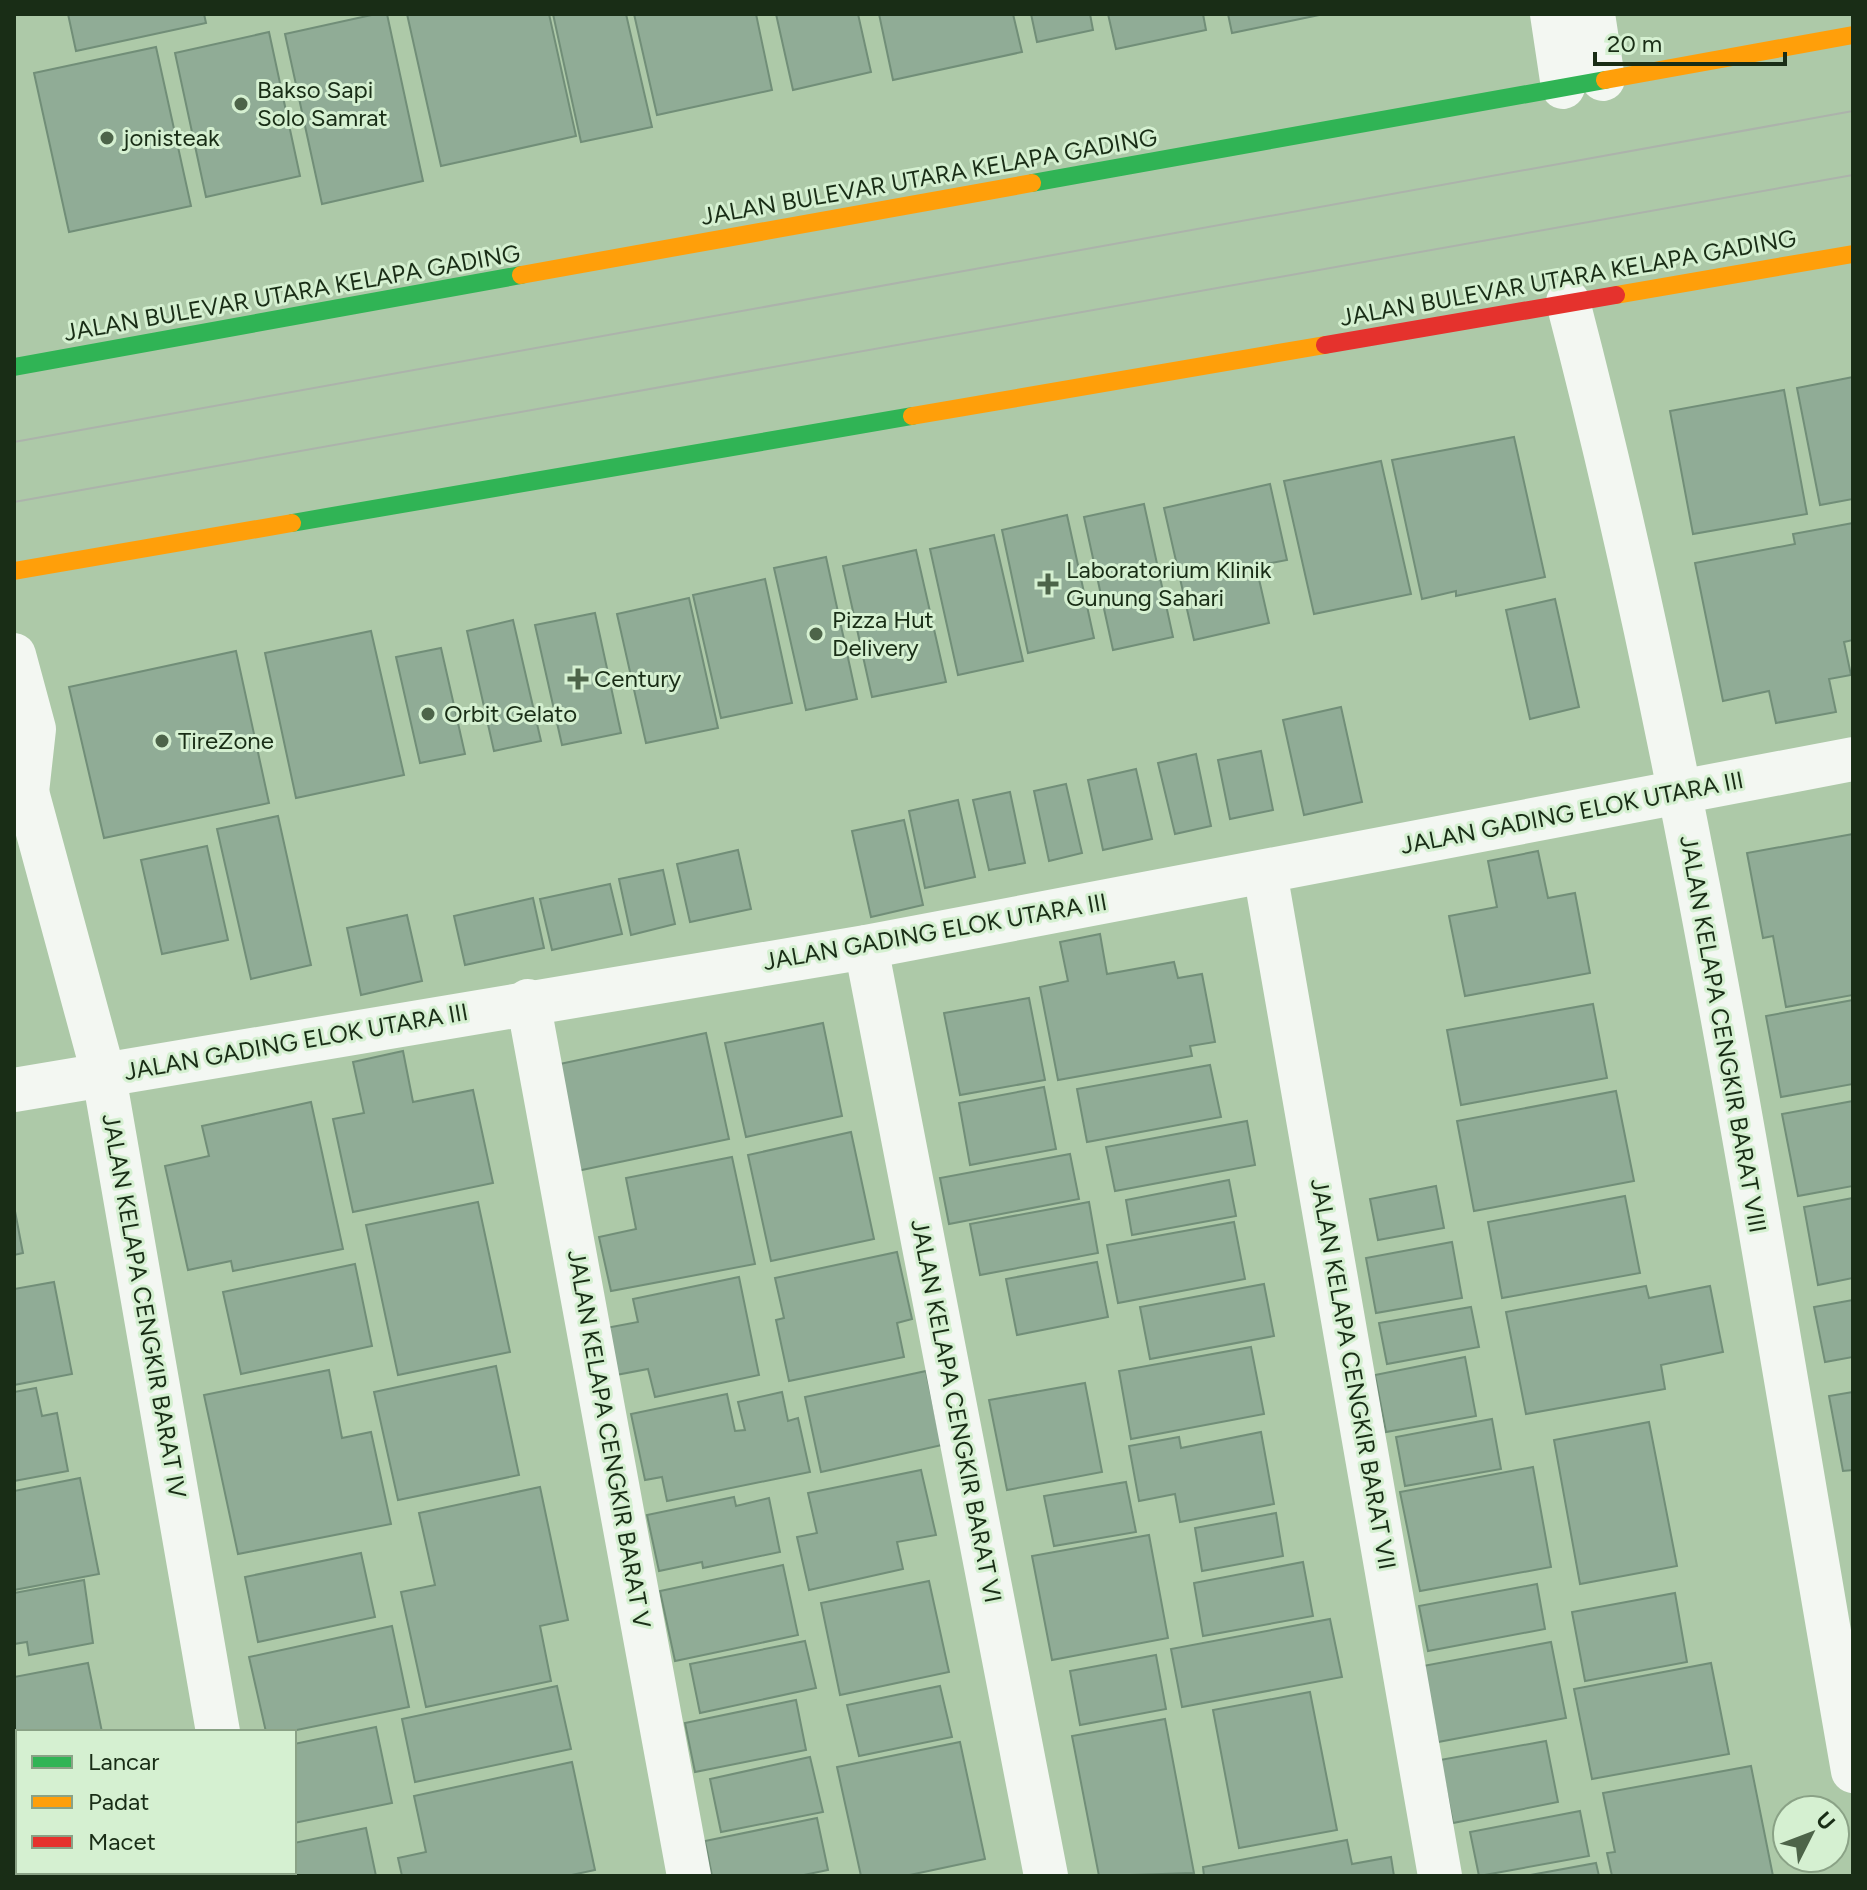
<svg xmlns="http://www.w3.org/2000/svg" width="1867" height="1890" font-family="Figtree,sans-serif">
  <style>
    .building { fill: #90ac96; stroke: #718e78; stroke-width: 2 }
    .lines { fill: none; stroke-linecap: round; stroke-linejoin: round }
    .street { stroke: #f3f7f2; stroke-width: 44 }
    .fast { stroke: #30b455; stroke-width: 18 }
    .slow { stroke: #ff9f0a; stroke-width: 18 }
    .jam { stroke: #e5322d; stroke-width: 18 }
    .tram { stroke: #acb3ab; stroke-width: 2 }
    .poi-dot { fill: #4d6449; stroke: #d5f0d1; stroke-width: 3 }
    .labels { text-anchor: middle; stroke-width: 6; stroke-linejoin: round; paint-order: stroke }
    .poi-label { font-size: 24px; fill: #192d16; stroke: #d5f0d1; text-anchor: start }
    .street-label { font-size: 24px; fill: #192d16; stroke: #d5f0d1 }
  </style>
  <rect width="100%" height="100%" fill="#adc9a8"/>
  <g class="building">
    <path d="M68,14H204L206,23L76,51Z"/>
    <path d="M376,14H387L423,181L322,204L285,34Z"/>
    <path d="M407,14H549L576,136L441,166Z"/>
    <path d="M553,14H626L652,127L581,142Z"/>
    <path d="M634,14H756L772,90L657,115Z"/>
    <path d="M776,14H858L871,72L793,90Z"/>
    <path d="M879,14H1013L1022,52L893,80Z"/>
    <path d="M1031,14H1090L1093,30L1037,42Z"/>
    <path d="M1108,14H1203L1206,30L1116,49Z"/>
    <path d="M1228,14H1324L1232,33Z"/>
    <path d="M269,32L300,176L206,197L175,53Z"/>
    <path d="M156,47L191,206L69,232L34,73Z"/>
    <path d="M1853,377V499L1820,505L1797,388Z"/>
    <path d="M1784,390L1807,514L1693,534L1670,411Z"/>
    <path d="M1514,437L1545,577L1456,596V591L1422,599L1392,460Z"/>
    <path d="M1381,461L1411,594L1314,614L1284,481Z"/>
    <path d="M1270,484L1287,560L1256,566L1269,623L1194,640L1164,508Z"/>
    <path d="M1144,504L1173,637L1113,650L1084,517Z"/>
    <path d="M1067,515L1094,638L1028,653L1002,530Z"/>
    <path d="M1853,523V640L1844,642L1851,675L1829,679L1836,712L1776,723L1769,691L1723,701L1695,563L1795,544L1793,534Z"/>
    <path d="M994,535L1023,661L958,675L930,549Z"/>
    <path d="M916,550L946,682L872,697L843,566Z"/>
    <path d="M826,557L857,699L806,710L774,568Z"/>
    <path d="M765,579L792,703L721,718L693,595Z"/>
    <path d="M689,598L718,728L646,743L617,614Z"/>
    <path d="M1555,599L1579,707L1530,719L1506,610Z"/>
    <path d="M595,613L621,733L562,745L535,625Z"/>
    <path d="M513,620L541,741L494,751L467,631Z"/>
    <path d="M371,631L404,775L296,798L265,653Z"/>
    <path d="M441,648L465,754L420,763L396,657Z"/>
    <path d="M236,651L269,803L104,838L69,687Z"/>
    <path d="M1341,707L1362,802L1304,815L1283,720Z"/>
    <path d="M1261,751L1273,810L1230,819L1218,760Z"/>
    <path d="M1196,754L1211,826L1175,834L1158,763Z"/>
    <path d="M1136,769L1152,839L1103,850L1088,780Z"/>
    <path d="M1066,784L1082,853L1049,861L1034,791Z"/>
    <path d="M1010,792L1025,863L989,870L973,800Z"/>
    <path d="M958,800L975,877L925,888L909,811Z"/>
    <path d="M278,816L311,965L251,979L217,829Z"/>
    <path d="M904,820L923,905L871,917L852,831Z"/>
    <path d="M1853,834V995L1786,1007L1773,936L1763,938L1747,853Z"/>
    <path d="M207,846L228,940L162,954L141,860Z"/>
    <path d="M738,850L751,909L690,922L677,864Z"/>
    <path d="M1538,851L1548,898L1575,893L1590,973L1465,996L1449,916L1497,907L1488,861Z"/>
    <path d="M663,870L675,924L631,935L619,879Z"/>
    <path d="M610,884L622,934L552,950L540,899Z"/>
    <path d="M533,898L544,948L465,965L454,916Z"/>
    <path d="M407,915L422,981L361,995L347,928Z"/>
    <path d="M1100,934L1107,974L1174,962L1178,978L1202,974L1215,1042L1190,1046L1192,1056L1058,1080L1040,987L1068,981L1060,942Z"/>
    <path d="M1029,998L1045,1080L960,1095L944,1013Z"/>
    <path d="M1853,1000V1084L1781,1097L1766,1016Z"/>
    <path d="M1593,1004L1607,1078L1461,1105L1447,1030Z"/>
    <path d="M823,1023L842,1116L746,1137L725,1043Z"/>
    <path d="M706,1033L729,1139L577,1171L555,1065Z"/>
    <path d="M403,1051L413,1102L473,1090L493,1183L353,1212L333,1119L364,1113L353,1062Z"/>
    <path d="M1210,1065L1221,1117L1087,1142L1077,1089Z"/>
    <path d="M1044,1087L1056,1149L970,1165L959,1103Z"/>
    <path d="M1616,1091L1634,1181L1474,1211L1457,1121Z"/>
    <path d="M1853,1101V1186L1798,1196L1782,1114Z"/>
    <path d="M311,1102L343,1249L233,1271L231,1261L188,1270L165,1166L209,1156L202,1126Z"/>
    <path d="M1247,1121L1255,1165L1115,1191L1106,1147Z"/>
    <path d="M851,1132L874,1239L771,1261L748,1155Z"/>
    <path d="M1070,1154L1079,1199L949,1224L940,1178Z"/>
    <path d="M732,1157L755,1264L611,1291L599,1237L636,1229L626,1178Z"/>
    <path d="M1229,1180L1236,1216L1132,1235L1126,1200Z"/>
    <path d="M1436,1186L1444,1228L1378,1240L1370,1199Z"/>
    <path d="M1625,1196L1640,1273L1502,1298L1488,1222Z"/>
    <path d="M1853,1198V1278L1818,1285L1804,1207Z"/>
    <path d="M478,1202L510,1352L398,1375L366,1225Z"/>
    <path d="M1089,1202L1098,1253L980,1275L970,1224Z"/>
    <path d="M14,1206L23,1253L14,1255Z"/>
    <path d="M1234,1222L1245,1279L1118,1303L1107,1245Z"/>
    <path d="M1452,1242L1462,1298L1376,1313L1366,1258Z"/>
    <path d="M897,1252L912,1319L897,1323L904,1357L789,1381L776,1320L784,1318L775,1278Z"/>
    <path d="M1097,1262L1108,1317L1017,1335L1006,1279Z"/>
    <path d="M355,1264L372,1346L241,1374L223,1292Z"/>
    <path d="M739,1277L759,1375L655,1397L648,1369L616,1375L606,1328L638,1322L633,1299Z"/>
    <path d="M54,1282L72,1374L14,1385V1289Z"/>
    <path d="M1264,1284L1274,1336L1150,1359L1140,1307Z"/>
    <path d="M1646,1286L1649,1298L1710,1286L1723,1352L1661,1365L1665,1389L1526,1414L1506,1312Z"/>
    <path d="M1853,1300V1357L1825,1362L1814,1307Z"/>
    <path d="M1471,1307L1479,1347L1387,1364L1379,1323Z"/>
    <path d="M1251,1347L1264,1414L1131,1439L1119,1371Z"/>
    <path d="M1465,1357L1476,1416L1386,1432L1375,1375Z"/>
    <path d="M496,1366L519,1475L398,1500L374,1392Z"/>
    <path d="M329,1370L342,1438L371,1432L391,1524L238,1554L204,1395Z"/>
    <path d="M926,1371L942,1445L821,1472L805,1397Z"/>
    <path d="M1085,1383L1102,1472L1007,1490L989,1400Z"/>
    <path d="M36,1388L42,1416L57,1413L68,1471L14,1481V1392Z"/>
    <path d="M782,1392L788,1421L798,1418L810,1472L667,1501L662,1477L645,1480L631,1414L727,1394L735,1431L745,1430L738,1402Z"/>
    <path d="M1853,1392V1470L1843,1471L1829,1396Z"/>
    <path d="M1492,1419L1501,1469L1405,1486L1396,1437Z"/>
    <path d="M1649,1422L1677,1566L1580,1584L1554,1440Z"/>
    <path d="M1261,1432L1274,1504L1180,1522L1175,1494L1139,1501L1129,1446L1179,1437L1181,1448Z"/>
    <path d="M1533,1467L1551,1567L1420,1591L1400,1492Z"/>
    <path d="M921,1470L936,1535L897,1542L903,1569L809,1590L797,1537L817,1533L808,1493Z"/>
    <path d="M80,1478L99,1574L14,1590V1491Z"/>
    <path d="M1126,1482L1136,1532L1054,1546L1044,1496Z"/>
    <path d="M540,1487L568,1620L540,1626L551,1681L426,1707L401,1592L435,1585L419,1513Z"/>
    <path d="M734,1497L736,1506L769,1498L780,1552L703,1568L702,1562L659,1571L647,1515Z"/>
    <path d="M1276,1513L1283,1556L1202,1571L1195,1528Z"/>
    <path d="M1149,1535L1168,1638L1052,1660L1032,1556Z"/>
    <path d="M361,1553L375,1617L258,1642L245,1577Z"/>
    <path d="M1303,1562L1313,1616L1203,1636L1194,1583Z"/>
    <path d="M783,1565L798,1635L675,1661L660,1591Z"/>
    <path d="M84,1580L93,1643L29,1655L27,1642L14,1644V1593Z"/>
    <path d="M929,1581L949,1672L840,1695L821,1603Z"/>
    <path d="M1537,1584L1545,1629L1428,1651L1419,1606Z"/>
    <path d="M1675,1593L1687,1662L1585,1681L1572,1612Z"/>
    <path d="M1330,1619L1342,1677L1182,1707L1171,1649Z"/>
    <path d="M392,1626L409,1707L287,1732H266L249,1657Z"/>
    <path d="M805,1641L816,1688L700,1713L690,1664Z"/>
    <path d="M1551,1642L1566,1718L1438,1742L1423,1666Z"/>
    <path d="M1156,1655L1166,1709L1080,1725L1070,1671Z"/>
    <path d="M88,1663L102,1732H18V1750L14,1751V1677Z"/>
    <path d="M1711,1663L1729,1754L1592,1779L1574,1689Z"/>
    <path d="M557,1686L571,1749L415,1782L402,1719Z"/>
    <path d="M940,1686L952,1737L859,1756L847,1705Z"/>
    <path d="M1310,1692L1337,1830L1239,1848L1213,1710Z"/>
    <path d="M796,1700L806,1750L695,1772L685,1723Z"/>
    <path d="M1165,1719L1194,1873L1099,1876L1072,1736Z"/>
    <path d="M376,1727L392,1803L294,1823V1744Z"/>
    <path d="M1546,1741L1558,1802L1453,1823L1440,1760Z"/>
    <path d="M960,1742L985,1859L905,1876H861L837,1767Z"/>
    <path d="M810,1757L823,1812L721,1832L710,1779Z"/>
    <path d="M572,1762L595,1870L567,1876H402L398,1858L426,1852L414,1796Z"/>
    <path d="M14,1766H18V1861L14,1862Z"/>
    <path d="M1751,1766L1773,1876H1612L1607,1853L1615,1852L1603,1793Z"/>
    <path d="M1580,1811L1589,1856L1479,1876L1470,1832Z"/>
    <path d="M817,1818L828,1870L799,1876H712L705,1841Z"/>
    <path d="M366,1828L376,1876H283L282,1872H294V1843Z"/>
    <path d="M1347,1840L1352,1864L1391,1857L1394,1876H1204L1203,1867Z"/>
    <path d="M1596,1863L1599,1876H1525Z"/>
    <path d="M94,1872H136V1876H73Z"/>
  </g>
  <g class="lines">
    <g class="street">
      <path d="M1552,14L1563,87"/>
      <path d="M1593,14L1603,79"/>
      <path d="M1568,302C1694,785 1767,1280 1853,1771"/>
      <path d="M14,655L34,729L27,792"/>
      <path d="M14,772L27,792L104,1076L218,1732"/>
      <path d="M1265,872L1440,1876"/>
      <path d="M866,947L1046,1876"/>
      <path d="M528,1001L689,1876"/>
      <path d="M14,1090L866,947L1853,759"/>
      <path d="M243,1872V1876"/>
    </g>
    <g class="fast">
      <path d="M1032,183L1605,80"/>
      <path d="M14,367L521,275"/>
      <path d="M292,523L912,416"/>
    </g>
    <g class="slow">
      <path d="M1605,80L1853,35"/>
      <path d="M521,275L1032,183"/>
      <path d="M1616,295L1853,254"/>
      <path d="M912,416L1325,345"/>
      <path d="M14,571L292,523"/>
    </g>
    <path class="jam" d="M1325,345L1616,295"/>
    <g class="tram">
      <path d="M14,442L1853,111"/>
      <path d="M14,502L1853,175"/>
    </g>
  </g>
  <g class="poi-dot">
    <circle cx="241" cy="104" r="8"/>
    <circle cx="107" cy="138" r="8"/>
    <path d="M1044 572h8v8h8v8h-8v8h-8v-8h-8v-8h8z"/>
    <circle cx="816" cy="634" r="8"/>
    <path d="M574 667h8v8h8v8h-8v8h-8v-8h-8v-8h8z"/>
    <circle cx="428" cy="714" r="8"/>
    <circle cx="162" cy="741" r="8"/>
  </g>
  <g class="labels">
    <g class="poi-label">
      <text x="257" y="98">Bakso Sapi<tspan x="257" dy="28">Solo Samrat</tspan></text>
      <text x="123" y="146">jonisteak</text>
      <text x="1066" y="578">Laboratorium Klinik<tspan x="1066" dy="28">Gunung Sahari</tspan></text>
      <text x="832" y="628">Pizza Hut<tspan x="832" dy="28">Delivery</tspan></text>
      <text x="594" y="687">Century</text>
      <text x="444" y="722">Orbit Gelato</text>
      <text x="178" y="749">TireZone</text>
    </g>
    <g class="street-label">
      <text transform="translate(929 177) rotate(-10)" y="8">JALAN BULEVAR UTARA KELAPA GADING</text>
      <text transform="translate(1568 278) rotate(-10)" y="8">JALAN BULEVAR UTARA KELAPA GADING</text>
      <text transform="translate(292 293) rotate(-10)" y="8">JALAN BULEVAR UTARA KELAPA GADING</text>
      <text transform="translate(1572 813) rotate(-11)" y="8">JALAN GADING ELOK UTARA III</text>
      <text transform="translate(935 932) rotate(-10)" y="8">JALAN GADING ELOK UTARA III</text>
      <text transform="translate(1723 1034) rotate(80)" y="8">JALAN KELAPA CENGKIR BARAT VIII</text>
      <text transform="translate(296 1042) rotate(-10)" y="8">JALAN GADING ELOK UTARA III</text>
      <text transform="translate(144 1306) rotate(80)" y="8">JALAN KELAPA CENGKIR BARAT IV</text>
      <text transform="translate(1353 1374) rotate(80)" y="8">JALAN KELAPA CENGKIR BARAT VII</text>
      <text transform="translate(956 1411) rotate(79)" y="8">JALAN KELAPA CENGKIR BARAT VI</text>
      <text transform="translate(609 1439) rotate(80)" y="8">JALAN KELAPA CENGKIR BARAT V</text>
    </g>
  </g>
  <rect width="1867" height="1890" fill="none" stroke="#192d16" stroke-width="32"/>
  <rect x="16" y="1730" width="280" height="144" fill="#d5f0d1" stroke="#8aa286" stroke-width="2"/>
  <rect x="32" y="1756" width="40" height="12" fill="#30b455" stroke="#8aa286" stroke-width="2"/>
  <text x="88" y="1770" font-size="24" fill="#192d16">Lancar</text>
  <rect x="32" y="1796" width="40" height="12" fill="#ff9f0a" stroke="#8aa286" stroke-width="2"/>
  <text x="88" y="1810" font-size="24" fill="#192d16">Padat</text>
  <rect x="32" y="1836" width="40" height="12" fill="#e5322d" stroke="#8aa286" stroke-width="2"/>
  <text x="88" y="1850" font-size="24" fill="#192d16">Macet</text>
  <g transform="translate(1811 1834) rotate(48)"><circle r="38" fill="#d5f0d1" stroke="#8aa286" stroke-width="2"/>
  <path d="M0-6L14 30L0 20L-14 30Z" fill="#4d6449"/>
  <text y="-12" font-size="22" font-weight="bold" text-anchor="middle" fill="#192d16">U</text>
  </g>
  <path d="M1595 52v12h190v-12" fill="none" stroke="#192d16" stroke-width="4"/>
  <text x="1607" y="52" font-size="24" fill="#192d16" stroke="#d5f0d1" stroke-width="6" paint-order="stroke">20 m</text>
</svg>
